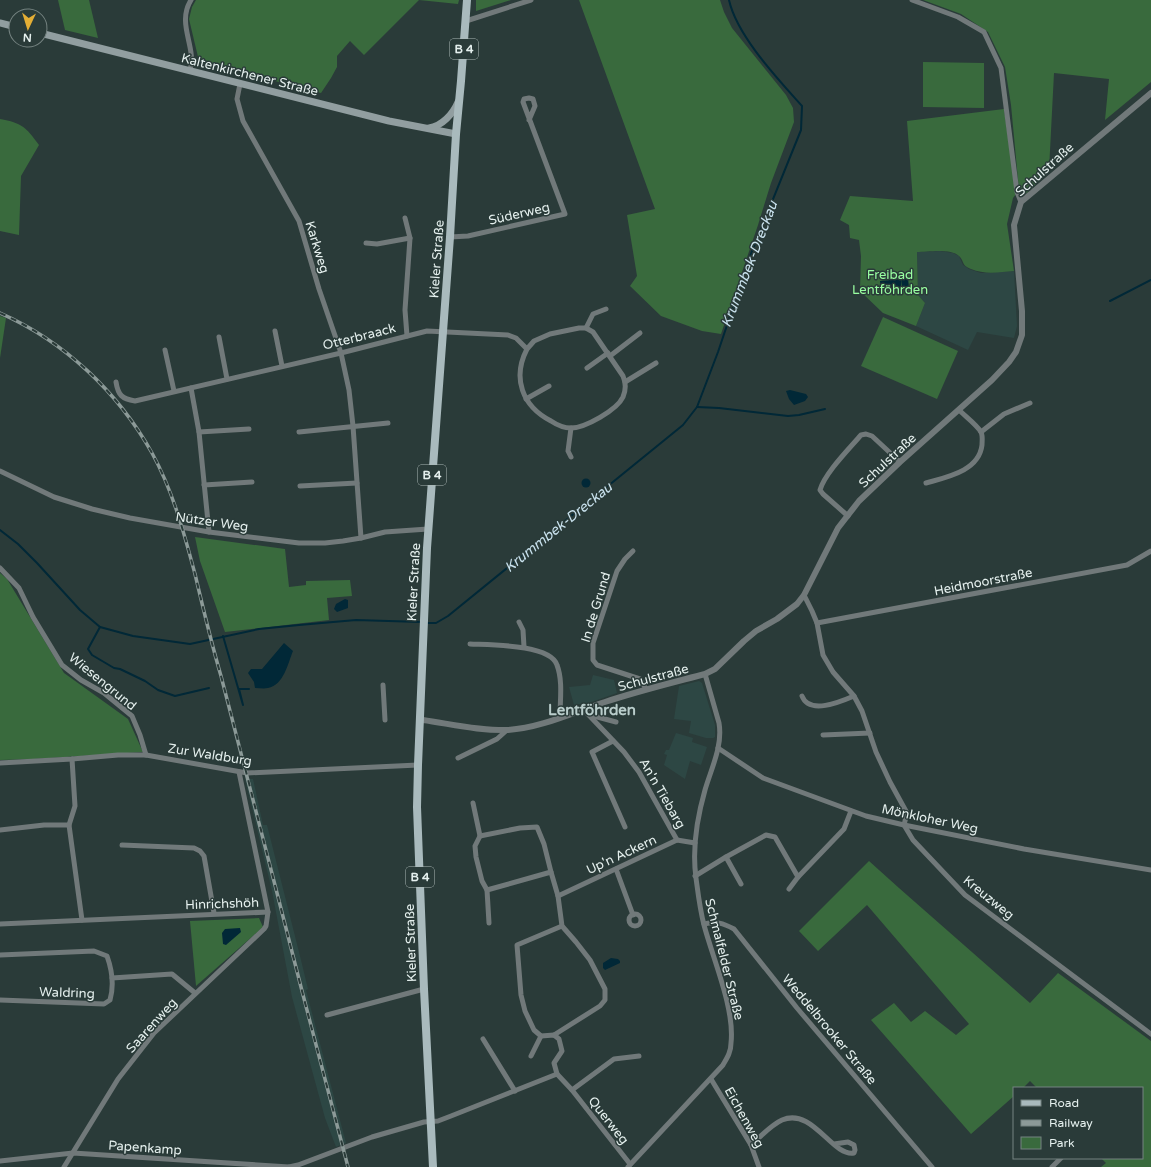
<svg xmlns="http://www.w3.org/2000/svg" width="1151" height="1167" font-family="'Varela Round',sans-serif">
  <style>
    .built { fill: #2d4744 }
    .green { fill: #396a3d }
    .water { fill: #012837 }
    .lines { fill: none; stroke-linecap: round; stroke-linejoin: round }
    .stream { stroke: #012837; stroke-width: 2 }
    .minor { stroke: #71797a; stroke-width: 5 }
    .tertiary { stroke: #71797a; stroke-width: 6 }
    .secondary { stroke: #919ea0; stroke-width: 7 }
    .primary { stroke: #a9babd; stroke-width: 8 }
    .rail-casing { stroke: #8c9a98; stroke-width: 3.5 }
    .rail { stroke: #2a3b39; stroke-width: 2; stroke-dasharray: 6; stroke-linecap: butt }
    .labels { text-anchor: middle; stroke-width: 3; stroke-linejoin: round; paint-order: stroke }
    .shield { fill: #2a3b39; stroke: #adbab8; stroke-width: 1 }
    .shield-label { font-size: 12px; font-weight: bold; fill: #e5f0ee }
    .street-label { font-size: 13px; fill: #e5f0ee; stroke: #2a3b39 }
    .park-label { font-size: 13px; fill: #99fea1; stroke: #2a3b39 }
    .water-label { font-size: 14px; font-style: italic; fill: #cae3ef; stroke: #2a3b39 }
    .quarter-label { font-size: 15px; font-weight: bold; fill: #b9cdcb; stroke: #2a3b39 }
  </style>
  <rect width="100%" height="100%" fill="#2a3b39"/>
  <g class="built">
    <path d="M940,251L953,253L959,256L963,265L969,269L981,273L1014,271L1017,326L1014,338L977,332L968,350L916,326L925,303L918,295L917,252Z"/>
    <path d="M593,675L614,680L617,693L583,705L579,704L574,705L569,687L590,685Z"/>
    <path d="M699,681L702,683L715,725V737L713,738H706L689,733L691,721L674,719L679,686Z"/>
    <path d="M676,733L693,738L692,742L707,747L701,765L690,761L685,779L664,765L667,755L664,754L666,750H669Z"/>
    <path d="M245,779H253L263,825H267L301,960L308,989L306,990L346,1143L336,1147L325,1118L292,997L272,891Z"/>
  </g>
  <g class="green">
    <path d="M58,0H89L98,38L65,30Z"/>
    <path d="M196,0H459L458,4L419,0L364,55L350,41L337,56V67L331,78L321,93L199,61L189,19L192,7Z"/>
    <path d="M476,0H511L476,11Z"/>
    <path d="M579,0H720L724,12L732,28L786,95L793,108L794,122L771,183L758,225L721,334L702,331L661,316L630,286L637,276L627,215L655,209Z"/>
    <path d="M923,0H1151V82L1105,120L1109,79L1054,73L1049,170L1027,193L1019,190L1011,105L1005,67L988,32L961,14Z"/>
    <path d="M923,62L984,63V108L923,107Z"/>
    <path d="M1004,109L1016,194L1013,198L1007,224L1014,271C1000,272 985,275 971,269C961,265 965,262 959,256C951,248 927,252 917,252L918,295L925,303L916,326L883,313L860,291L861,256L859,240L850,238L849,225L840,220L850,196L913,201L907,121Z"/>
    <path d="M0,119C22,123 26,127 39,145L21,176L19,235L0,231Z"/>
    <path d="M0,316L6,318L0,358Z"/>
    <path d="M883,317L958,351L937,399L861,366Z"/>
    <path d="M195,537L285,549L289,587L306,585V581L350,580L352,596L327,598L329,620L225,632L200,561Z"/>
    <path d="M0,573L7,579L64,673L128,719L143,752L34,759L0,760Z"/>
    <path d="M869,861L899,888L1030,1003L1058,973L1151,1041V1167H1101L1106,1163L1101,1158H1142V1088H1037L1030,1081L1023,1088H1014V1096L971,1134L871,1020L894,1003L911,1022L925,1011L956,1035L969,1024L867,905L818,951L799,931Z"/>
    <path d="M259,918L263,927L196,986L190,921Z"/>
  </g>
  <g class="water">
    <path d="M908,278L909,288H902L901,279Z"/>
    <path d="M901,279V288L881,290L880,281Z"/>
    <path d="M790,390L806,394L808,397L805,401L794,405L789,399L786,391Z"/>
    <circle cx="586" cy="483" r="4.5"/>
    <path d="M345,599L348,600V608L337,612L334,609L336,604Z"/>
    <path d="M284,643L293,651C288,663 284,685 268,688C264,689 259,688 255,688L254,682L248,673L251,669H262Z"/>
    <path d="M240,928L241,932L226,945L223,944L222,933L225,929Z"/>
    <path d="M611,958L618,959L620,961V963L605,970L603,968V963Z"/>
  </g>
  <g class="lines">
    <g class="stream">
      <path d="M1110,301L1151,280"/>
      <path d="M697,407L719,408L788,416L799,415L825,409"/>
      <path d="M0,530L18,544L37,563L80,610L100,627L133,636L190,644L259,629L299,625L356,620L421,622"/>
      <path d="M425,623H436L448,616L683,425L697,407L718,352L752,251L801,130L802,106C778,79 737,36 729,0"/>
      <path d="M100,627L88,649L92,655L114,668L120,669L145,681L158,690L175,696L209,688"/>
      <path d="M223,636L243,705L239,689H249"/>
    </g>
    <g class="minor">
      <path d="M912,0L958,17L984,32L1001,68L1017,192L1021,202"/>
      <path d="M466,21L531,0"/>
      <path d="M190,70C197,47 176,24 191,0"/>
      <path d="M240,84L237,99L243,121L299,221L319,289L341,353L349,390L353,426L361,538"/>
      <path d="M405,218L410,238L405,310L407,336"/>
      <path d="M450,237L468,236L565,214L523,102L524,99L529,98L533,99L535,106L529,120"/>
      <path d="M366,243L377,244L410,238"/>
      <path d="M586,328L593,314L606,309"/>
      <path d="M275,331L282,366"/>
      <path d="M219,337L227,379"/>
      <path d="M165,350L174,391"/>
      <path d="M610,356L640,333"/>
      <path d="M587,368L608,353"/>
      <path d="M116,382C118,395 122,399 135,401L341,353L427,331L508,335L516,338L527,349C512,378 522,406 551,421C557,425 564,428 571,428C585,428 617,410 623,397C626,390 626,383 623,376L593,332L586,328H579L550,334L534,341L527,349"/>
      <path d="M625,382L656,363"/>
      <path d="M191,388L199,432L209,532"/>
      <path d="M526,399L549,386"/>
      <path d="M199,432L249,429"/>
      <path d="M299,432L388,423"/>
      <path d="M981,432L1004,414L1030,403"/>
      <path d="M571,457L568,451L571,428"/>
      <path d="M0,471L54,497L92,509L130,518L209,532L299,543H325L343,541L361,538L385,532L428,529"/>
      <path d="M926,483C947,477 979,471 982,445C982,441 983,436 981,432C977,425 965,416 959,410"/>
      <path d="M204,485L252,482"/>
      <path d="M300,486L357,483"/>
      <path d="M848,516L823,494L820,490C825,473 849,449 861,435L866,434L872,436L900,462"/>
      <path d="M633,551L625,559L617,571L593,643V660L597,665L640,679L646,689"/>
      <path d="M0,568L19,588L33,617L62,665L81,680L104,693L132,716L140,735L146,755"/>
      <path d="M804,595L812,611L817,623L823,655L833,672L854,696L862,711L876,752L890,782L907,813L904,825L913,840L965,895L1151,1034"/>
      <path d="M519,622L523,630L524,647"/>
      <path d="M817,623L1127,565L1151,551"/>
      <path d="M470,644C489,645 550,644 557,665C563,681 560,700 560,717"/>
      <path d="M383,685L385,720"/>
      <path d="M802,696C809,715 840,702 854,696"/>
      <path d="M583,709L624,752L639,772L677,840"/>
      <path d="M590,715L616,722"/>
      <path d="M823,735L870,733"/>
      <path d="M613,741L592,752L625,827"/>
      <path d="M718,748L763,778L866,816L904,825L1024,849L1151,870"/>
      <path d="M458,758L497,739L507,730"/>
      <path d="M72,759L75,806L69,825L82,920"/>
      <path d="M0,763L72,759L118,755H146L247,773L418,765"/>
      <path d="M473,803L480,836L475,846L476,857L482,881L487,890L551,872L558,896L562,926L576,942L590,960L605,989V1000L600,1006L554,1035"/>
      <path d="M0,830L44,825H69"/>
      <path d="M480,836L520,828L537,827L544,844L551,872"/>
      <path d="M122,845L194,848L200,851L204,856L214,913"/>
      <path d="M726,857L741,884"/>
      <path d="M616,869L633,915"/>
      <path d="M695,876L726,857L766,835L775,837L798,877L844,829L851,811"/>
      <path d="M789,889L798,877"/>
      <path d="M487,890L489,923"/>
      <path d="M558,896L677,840L695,843"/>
      <circle cx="635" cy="920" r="6"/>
      <path d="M0,924L268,912"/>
      <path d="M704,924C716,921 723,923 734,929L797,1008L932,1167"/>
      <path d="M0,955L94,951L107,956C112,970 114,986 110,1000L104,1004L0,1000"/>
      <path d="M112,978L172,974L195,993"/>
      <path d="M327,1015L424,989"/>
      <path d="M483,1039L515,1091"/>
      <path d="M531,1056L541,1036"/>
      <path d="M557,1074L554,1063L562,1051L559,1039L554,1035L541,1036L534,1030L525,1011L521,995L517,945L562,926"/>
      <path d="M711,1079L751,1145L759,1167"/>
      <path d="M572,1090L614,1059L639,1056"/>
      <path d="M751,1145C760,1137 771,1125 782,1120C813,1107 832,1157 854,1153L855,1150L854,1145L848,1142L834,1144"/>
      <path d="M0,1161L73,1153L289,1167"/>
      <path d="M64,1167L118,1079L154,1033L264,929L266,926L268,912L239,772"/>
      <path d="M289,1167L298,1165L372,1137L424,1122L438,1121L451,1116L557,1074L572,1090L630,1164"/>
      <path d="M628,1167L723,1065C727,1058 731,1052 731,1043C735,1009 713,959 704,925C700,910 698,893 696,878C692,849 697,818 705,790C711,769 723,746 719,723L705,674"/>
      <path d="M1052,1167L1061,1158"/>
    </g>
    <path class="tertiary" d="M419,721L423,720C451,724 480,731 508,730C541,728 574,712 605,702C638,691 671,683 705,674L715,669L744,641L756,631L777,619L797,604L804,595L838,528L859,501L900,462L992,380L1009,362L1016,352L1022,335V311L1014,225L1021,202L1151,93"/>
    <g class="secondary">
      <path d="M0,23L16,27"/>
      <path d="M40,33L389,121L456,134"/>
      <path d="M429,128C442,126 453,114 458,102"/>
    </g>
    <path class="primary" d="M433,1167L424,989L417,807L418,765L427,548L450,237L456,134L461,81L467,0"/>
    <defs>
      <path id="rail" d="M0,313C64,341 118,392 152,453C173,491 184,533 195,574C203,608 211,642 221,676C249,781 275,886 302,991C317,1050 333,1108 348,1167"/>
    </defs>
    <use href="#rail" class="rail-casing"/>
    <use href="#rail" class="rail"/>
  </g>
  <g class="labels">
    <g class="shield">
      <rect x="450" y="39" width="28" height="20" rx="3"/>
      <rect x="418" y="465" width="28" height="20" rx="3"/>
      <rect x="406" y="867" width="28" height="20" rx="3"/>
    </g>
    <g class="shield-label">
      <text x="464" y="53">B 4</text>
      <text x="432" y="479">B 4</text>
      <text x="420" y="881">B 4</text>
    </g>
    <g class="street-label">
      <text transform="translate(250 74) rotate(14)" y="5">Kaltenkirchener Straße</text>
      <text transform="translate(1044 169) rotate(-42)" y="5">Schulstraße</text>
      <text transform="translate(519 213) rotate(-13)" y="5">Süderweg</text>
      <text transform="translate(318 247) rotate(73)" y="5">Karkweg</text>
      <text transform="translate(436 259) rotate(-86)" y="5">Kieler Straße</text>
      <text transform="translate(359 336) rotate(-14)" y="5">Otterbraack</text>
      <text transform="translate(887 460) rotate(-43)" y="5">Schulstraße</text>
      <text transform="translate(212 521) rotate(8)" y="5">Nützer Weg</text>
      <text transform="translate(983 581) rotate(-11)" y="5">Heidmoorstraße</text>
      <text transform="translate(413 582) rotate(-87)" y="5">Kieler Straße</text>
      <text transform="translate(595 607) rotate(-73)" y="5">In de Grund</text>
      <text transform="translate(653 677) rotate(-15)" y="5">Schulstraße</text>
      <text transform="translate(103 681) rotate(39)" y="5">Wiesengrund</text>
      <text transform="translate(210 754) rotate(9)" y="5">Zur Waldburg</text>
      <text transform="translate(663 793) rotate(60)" y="5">An'n Tiebarg</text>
      <text transform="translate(930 818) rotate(12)" y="5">Mönkloher Weg</text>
      <text transform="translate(621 854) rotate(-25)" y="5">Up'n Ackern</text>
      <text transform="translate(989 897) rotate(39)" y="5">Kreuzweg</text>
      <text transform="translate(222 903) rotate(-2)" y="5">Hinrichshöh</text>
      <text transform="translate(410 943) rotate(-92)" y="5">Kieler Straße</text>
      <text transform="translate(725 959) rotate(76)" y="5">Schmalfelder Straße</text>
      <text transform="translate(67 992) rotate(2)" y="5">Waldring</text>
      <text transform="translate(151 1025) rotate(-48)" y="5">Saarenweg</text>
      <text transform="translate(830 1029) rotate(50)" y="5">Weddelbrooker Straße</text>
      <text transform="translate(745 1117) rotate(61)" y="5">Eichenweg</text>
      <text transform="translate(609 1120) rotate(52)" y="5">Querweg</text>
      <text transform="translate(145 1147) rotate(4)" y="5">Papenkamp</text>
    </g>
    <g class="park-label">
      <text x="890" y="279">Freibad<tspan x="890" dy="15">Lentföhrden</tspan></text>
    </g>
    <g class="water-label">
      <text transform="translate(749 264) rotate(-69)" y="5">Krummbek-Dreckau</text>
      <text transform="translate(558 527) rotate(-39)" y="5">Krummbek-Dreckau</text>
    </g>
    <g class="quarter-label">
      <text x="592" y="715">Lentföhrden</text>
    </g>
  </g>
  <rect x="1013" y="1087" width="130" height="72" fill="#2a3b39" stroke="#758381"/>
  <rect x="1021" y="1100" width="20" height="6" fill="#a9babd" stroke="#758381"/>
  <text x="1049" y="1107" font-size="12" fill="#e5f0ee">Road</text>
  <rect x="1021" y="1120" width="20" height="6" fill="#8c9a98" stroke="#758381"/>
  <text x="1049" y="1127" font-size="12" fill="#e5f0ee">Railway</text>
  <rect x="1021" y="1137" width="20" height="12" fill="#396a3d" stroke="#758381"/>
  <text x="1049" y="1147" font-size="12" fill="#e5f0ee">Park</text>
  <g transform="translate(28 28) rotate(184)"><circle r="19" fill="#2a3b39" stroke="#758381"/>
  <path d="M0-3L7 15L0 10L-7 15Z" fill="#e4ae35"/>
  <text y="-6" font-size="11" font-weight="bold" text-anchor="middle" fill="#e5f0ee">N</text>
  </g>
</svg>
